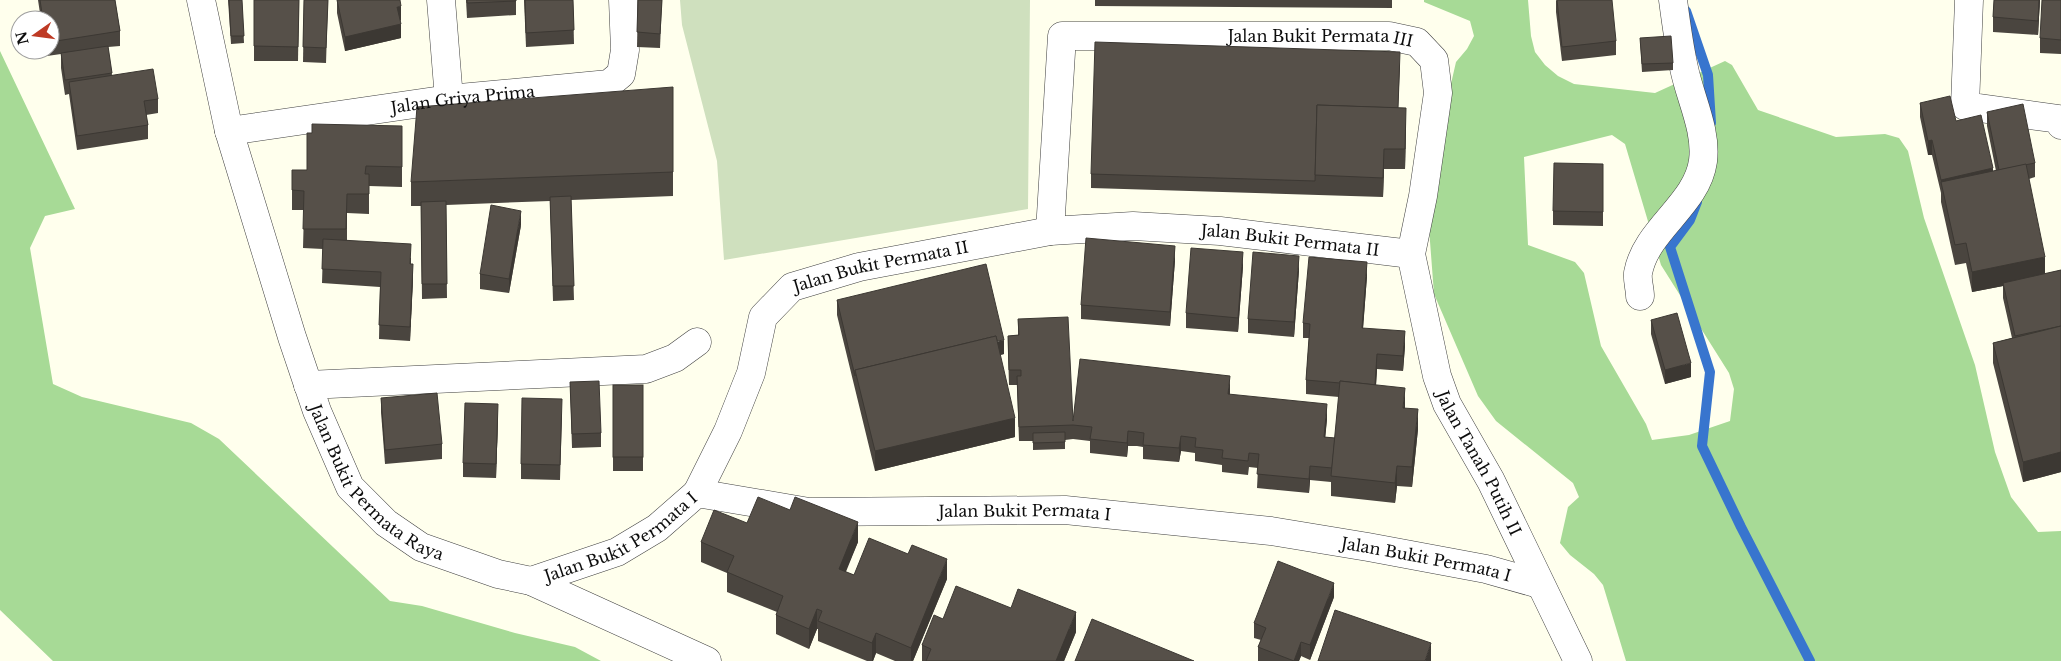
<svg xmlns="http://www.w3.org/2000/svg" width="2061" height="661" font-family="'Libre Baskerville',serif">
  <style>
    .forest { fill: #a7da96; fill-rule: evenodd }
    .cemetery { fill: #cfe0be }
    .lines { fill: none; stroke-linecap: round; stroke-linejoin: round }
    .stream { stroke: #3875ce; stroke-width: 10 }
    .minor-casing { stroke: #404040; stroke-width: 29 }
    .minor { stroke: #fff; stroke-width: 28 }
    .wall { fill: #4a453f }
    .shaded-wall { fill: #3c3833 }
    .building { fill: #565049; stroke: #3c3833 }
    .labels { text-anchor: middle; stroke-width: 5; stroke-linejoin: round; paint-order: stroke }
    .street-label { font-size: 16px; fill: #0d0d0d; stroke: #fff }
  </style>
  <rect width="100%" height="100%" fill="#ffffed"/>
  <g class="forest">
    <path d="M1424,0H1528L1531,36L1535,52L1545,65L1558,76L1574,84L1655,93L1725,61L1732,65L1758,110L1836,137L1885,134L1899,138L1908,151L1924,218L1975,365L1995,452L2011,497L2038,532L2061,531V661H1626L1603,585L1594,574L1570,555L1560,543L1568,507L1579,497L1573,483L1496,421L1478,396L1434,294L1429,228L1436,149L1456,62L1467,49L1474,36L1470,21L1424,2ZM1612,135L1625,144L1661,265L1729,373L1734,389L1730,421L1689,435L1652,440L1646,424L1601,346L1584,273L1575,262L1528,245L1524,157Z"/>
    <path d="M0,51L75,209L45,216L30,248L53,384L82,397L191,423L219,439L390,601L422,606L515,633L575,647L601,661H53L0,610Z"/>
  </g>
  <path class="cemetery" d="M680,0H1030L1028,209L724,260L717,161L682,25Z"/>
  <g class="lines">
    <g class="stream">
      <path d="M1686,11L1708,75L1711,123"/>
      <path d="M1697,202L1690,220L1670,247L1710,372L1702,446L1741,527L1810,661"/>
    </g>
    <defs>
      <g id="minor">
        <path id="s1" d="M201,0L229,131L292,337L317,411L350,487L386,523L421,547L498,574L531,581L707,661"/>
        <path d="M441,0L449,99"/>
        <path d="M1969,0L1965,106L2059,119L2061,125"/>
        <path id="s2" d="M229,131L449,99L609,84L621,74L625,50L623,0"/>
        <path id="s3" d="M1050,231L1062,36H1389L1417,42L1434,60L1438,93L1423,196L1411,254L1437,376L1447,404L1491,481L1578,661"/>
        <path d="M1640,296C1640,289 1637,280 1638,273C1646,229 1697,205 1703,161C1707,130 1690,98 1684,68C1679,46 1676,23 1673,0"/>
        <path d="M308,385L646,369L675,358L697,342"/>
        <path id="s4" d="M697,493L728,431L751,373L763,317L792,287L859,267L1050,231L1133,226L1220,231L1411,254"/>
        <path id="s5" d="M531,581L617,552L657,528L697,493L809,512L1065,510L1271,531L1368,547L1486,569L1539,584"/>
      </g>
    </defs>
    <use href="#minor" class="minor-casing"/>
    <use href="#minor" class="minor"/>
  </g>
  <g class="wall">
    <path d="M38,0H115L120,31V46L108,47L112,75L158,99V113L146,115L148,125V139L77,150L69,94L65,95L61,68V54L47,56L46,50H50V20H41Z"/>
    <path d="M228,0H242L244,43L231,44Z"/>
    <path d="M254,0H299L298,61H254Z"/>
    <path d="M304,0H328L326,63L303,62Z"/>
    <path d="M337,0L401,20L400,21L401,38L345,51L337,13Z"/>
    <path d="M466,0H516V15L467,18Z"/>
    <path d="M524,0H573L574,44L526,47Z"/>
    <path d="M638,0H662L660,48L637,47Z"/>
    <path d="M1095,0H1392V8L1095,6Z"/>
    <path d="M1556,0L1616,41V55L1562,61L1556,12Z"/>
    <path d="M1994,0H2040L2038,35L1993,32V17Z"/>
    <path d="M2061,0V54L2040,53V38Z"/>
    <path d="M1640,38L1673,63V70L1642,72Z"/>
    <path d="M1400,66L1398,108L1406,128L1405,169H1384L1383,197L1091,188V174Z"/>
    <path d="M673,87V196L571,200L574,300L553,301L550,201L446,205L447,298L422,299L421,206H411V182Z"/>
    <path d="M1920,103L1956,121L1993,171H1996L1987,126V112L2035,163V177L2029,179L2045,274L2061,270V472L2023,482L1993,363V343L2012,338L2003,298V286L1972,292L1966,263L1955,265L1941,202V193L1932,155H1928L1920,117Z"/>
    <path d="M402,126V187L369,186V214L347,213V240L411,258V264L413,279L410,341L379,339L380,287L322,283L323,249L303,248L304,210H292V170H307Z"/>
    <path d="M1603,164V226L1553,225V211Z"/>
    <path d="M521,225L509,293L480,289V274Z"/>
    <path d="M1175,260L1170,326L1081,319V305Z"/>
    <path d="M1243,266L1238,332L1186,328V313Z"/>
    <path d="M1299,270L1294,337L1248,333V319Z"/>
    <path d="M1367,276L1363,328L1405,346L1403,371L1377,369L1376,385L1405,408L1418,429L1412,487L1397,486L1395,503L1331,496V482L1310,480L1309,493L1257,488L1258,468L1249,467L1248,475L1222,472V465L1195,461V453L1181,451L1179,462L1143,459V447L1137,446H1128L1127,457L1090,453V441L1073,439L1065,440V449L1033,450V441H1019L1017,385H1009L1008,350V336L1018,335V319L1073,421L1230,390V395L1327,419L1325,437L1335,438L1339,397L1306,394V380L1309,338H1303V323Z"/>
    <path d="M837,300L1004,354L1000,355L1015,437L875,471L837,315Z"/>
    <path d="M1651,320L1691,377L1665,384L1651,334Z"/>
    <path d="M570,382L601,433V447L572,448Z"/>
    <rect x="613" y="385" width="30" height="86"/>
    <path d="M381,398L442,444V459L385,464L381,412Z"/>
    <path d="M562,414L560,480L521,479V464Z"/>
    <path d="M498,419L496,478L463,477V463Z"/>
    <path d="M747,523L858,542L845,572L854,575L947,579L913,661H895L876,653L873,661H867L818,641V629H817L809,649L776,634V615L777,612L727,592V573L701,562V542Z"/>
    <path d="M1334,597L1310,660L1301,656L1299,661H1258V647L1261,640L1254,638V623Z"/>
    <path d="M1011,608L1076,632L1064,661H922V645L943,619Z"/>
  </g>
  <g class="shaded-wall">
    <path d="M2039,0H2040L2038,35V21Z"/>
    <path d="M401,6V20L397,22V7Z"/>
    <path d="M401,24V38L345,51V37Z"/>
    <path d="M1406,108V128L1405,169V149Z"/>
    <path d="M1932,140V155H1928V141Z"/>
    <path d="M1384,149V169L1383,197V178Z"/>
    <path d="M1993,168V183L1941,184V180Z"/>
    <path d="M521,211V225L509,293V279Z"/>
    <path d="M1175,246V260L1170,326V312Z"/>
    <path d="M1243,252V266L1238,332V318Z"/>
    <path d="M1299,256V270L1294,337V322Z"/>
    <path d="M2045,257V277L2003,283V286L1972,292V272Z"/>
    <path d="M1367,262V276L1362,342V328Z"/>
    <path d="M413,264V279L410,341V327Z"/>
    <path d="M1405,331V346L1403,371V356Z"/>
    <path d="M1004,340V354L860,389L856,375Z"/>
    <path d="M1377,354V369L1375,400V386Z"/>
    <path d="M1691,363V377L1665,384V370Z"/>
    <path d="M1230,376V390L1228,409V394Z"/>
    <path d="M1405,388V408H1403Z"/>
    <path d="M498,404V419L496,478V464Z"/>
    <path d="M1327,404V419L1324,452V437Z"/>
    <path d="M1418,409V429L1412,487V467Z"/>
    <path d="M1015,418V437L875,471V451Z"/>
    <path d="M1128,431V446L1127,457V443Z"/>
    <path d="M1181,436V451L1179,462V448Z"/>
    <path d="M2061,452V472L2023,482V462Z"/>
    <path d="M1310,466V480L1309,493V479Z"/>
    <path d="M1397,466V486L1395,503V483Z"/>
    <path d="M858,522V542L839,589V569Z"/>
    <path d="M947,559V579L913,661H911V648Z"/>
    <path d="M1334,583V597L1310,660V645Z"/>
    <path d="M817,609V629L809,649V629Z"/>
    <path d="M1076,612V632L1064,661H1056Z"/>
    <path d="M876,633V653L873,661H872V643Z"/>
    <path d="M1301,642V656L1299,661H1294Z"/>
    <path d="M1431,643V661H1425Z"/>
  </g>
  <g class="building">
    <path d="M40,0H115L120,31L50,42V20H43Z"/>
    <path d="M229,0H242L244,36H231Z"/>
    <path d="M254,0H299L298,47L254,46Z"/>
    <path d="M304,0H328L326,48L303,47Z"/>
    <path d="M337,0H400L401,6L397,7L401,24L345,37Z"/>
    <path d="M467,0H516V1L467,3Z"/>
    <path d="M525,0H573L574,30L526,33Z"/>
    <path d="M638,0H662L660,34L637,32Z"/>
    <path d="M1557,0H1612L1616,41L1562,47Z"/>
    <path d="M1994,0H2039L2038,21L1993,17Z"/>
    <path d="M2042,0H2061V40L2040,38Z"/>
    <path d="M1671,36L1673,63L1642,64L1640,38Z"/>
    <path d="M1095,42L1400,52L1398,108L1317,105L1315,181L1091,174Z"/>
    <path d="M108,46L112,73L65,80L61,53Z"/>
    <path d="M153,69L158,99L144,101L148,125L77,136L69,82Z"/>
    <path d="M673,87V172L411,182L417,107Z"/>
    <path d="M1950,96L1956,121L1981,115L1993,168L1941,180L1932,140L1928,141L1920,103Z"/>
    <path d="M2023,104L2035,163L1999,170L1987,112Z"/>
    <path d="M1317,105L1406,108L1405,149H1384L1383,178L1315,175Z"/>
    <path d="M312,124L402,126V167L366,166L365,174H369V194H347L346,229H303L304,191L292,190V170H307V133H312Z"/>
    <path d="M1554,163L1603,164V212L1553,211Z"/>
    <path d="M2026,164L2045,257L1972,272L1966,243L1955,245L1941,182Z"/>
    <path d="M571,196L574,286H553L550,197Z"/>
    <path d="M446,201L447,284H422L421,202Z"/>
    <path d="M491,205L521,211L509,279L480,274Z"/>
    <path d="M1086,238L1175,246L1170,312L1081,305Z"/>
    <path d="M323,239L411,244L410,264H413L410,327L379,325L381,272L322,269Z"/>
    <path d="M1191,248L1243,252L1238,318L1186,313Z"/>
    <path d="M1253,252L1299,256L1294,322L1248,319Z"/>
    <path d="M1309,257L1367,262L1362,328L1405,331L1403,356L1377,354L1375,385L1340,381V383L1306,380L1310,324L1303,323Z"/>
    <path d="M986,264L1004,340L997,341L996,336L855,370V376L837,300Z"/>
    <path d="M2061,270V326L2015,336L2003,283Z"/>
    <path d="M1677,313L1691,363L1665,370L1651,320Z"/>
    <path d="M1068,317L1073,421L1080,359L1230,376L1228,394L1327,404L1324,437L1335,438L1332,468L1310,466L1309,479L1257,474L1259,454L1249,453L1248,461L1222,458L1223,450L1195,447L1196,438L1181,436L1179,448L1143,445L1144,433L1137,432L1128,431L1127,443L1090,439L1092,427L1073,425L1019,427L1017,376H1021V370H1009L1008,336L1019,335L1018,319Z"/>
    <path d="M2061,326V452L2023,462L1993,343Z"/>
    <path d="M996,336L1015,418L875,451L855,370Z"/>
    <path d="M599,381L601,433L572,434L570,382Z"/>
    <path d="M1340,381L1405,388L1403,408L1418,409L1412,467L1397,466L1395,483L1331,476Z"/>
    <rect x="613" y="385" width="30" height="72"/>
    <path d="M437,393L442,444L385,450L381,398Z"/>
    <path d="M522,398L562,399L560,465L521,464Z"/>
    <path d="M465,403L498,404L496,464L463,463Z"/>
    <path d="M1065,432V442L1033,443V433Z"/>
    <path d="M758,497L790,510L795,497L858,522L839,569L854,575L869,538L908,554L912,545L947,559L911,648L876,633L872,643L818,621L822,611L817,609L809,629L776,615L783,596L727,572L734,556L701,542L714,510L747,523Z"/>
    <path d="M1278,561L1334,583L1310,645L1301,642L1294,661L1258,647L1266,628L1254,623Z"/>
    <path d="M956,586L1011,608L1018,589L1076,612L1056,661H926L931,649L922,645L934,615L943,619Z"/>
    <path d="M1335,610L1431,643L1425,661H1318Z"/>
    <path d="M1092,619L1194,661H1075Z"/>
  </g>
  <g class="labels">
    <g class="street-label">
      <text dy="6" stroke="none"><textPath href="#s3" startOffset="454">Jalan Bukit Permata III</textPath></text>
      <text dy="6" stroke="none"><textPath href="#s2" startOffset="236">Jalan Griya Prima</textPath></text>
      <text dy="6" stroke="none"><textPath href="#s4" startOffset="736">Jalan Bukit Permata II</textPath></text>
      <text dy="6" stroke="none"><textPath href="#s4" startOffset="322">Jalan Bukit Permata II</textPath></text>
      <text dy="6" stroke="none"><textPath href="#s3" startOffset="994">Jalan Tanah Putih II</textPath></text>
      <text dy="6" stroke="none"><textPath href="#s1" startOffset="524">Jalan Bukit Permata Raya</textPath></text>
      <text dy="6" stroke="none"><textPath href="#s5" startOffset="520">Jalan Bukit Permata I</textPath></text>
      <text dy="6" stroke="none"><textPath href="#s5" startOffset="101">Jalan Bukit Permata I</textPath></text>
      <text dy="6" stroke="none"><textPath href="#s5" startOffset="925">Jalan Bukit Permata I</textPath></text>
    </g>
  </g>
  <g transform="translate(35 35) rotate(256)"><circle r="24" fill="#ffffff" stroke="#9e9e9e"/>
  <path d="M0-4L9 19L0 12L-9 19Z" fill="#be3a24"/>
  <text y="-8" font-size="14" font-weight="bold" text-anchor="middle" fill="#0d0d0d">N</text>
  </g>
</svg>
